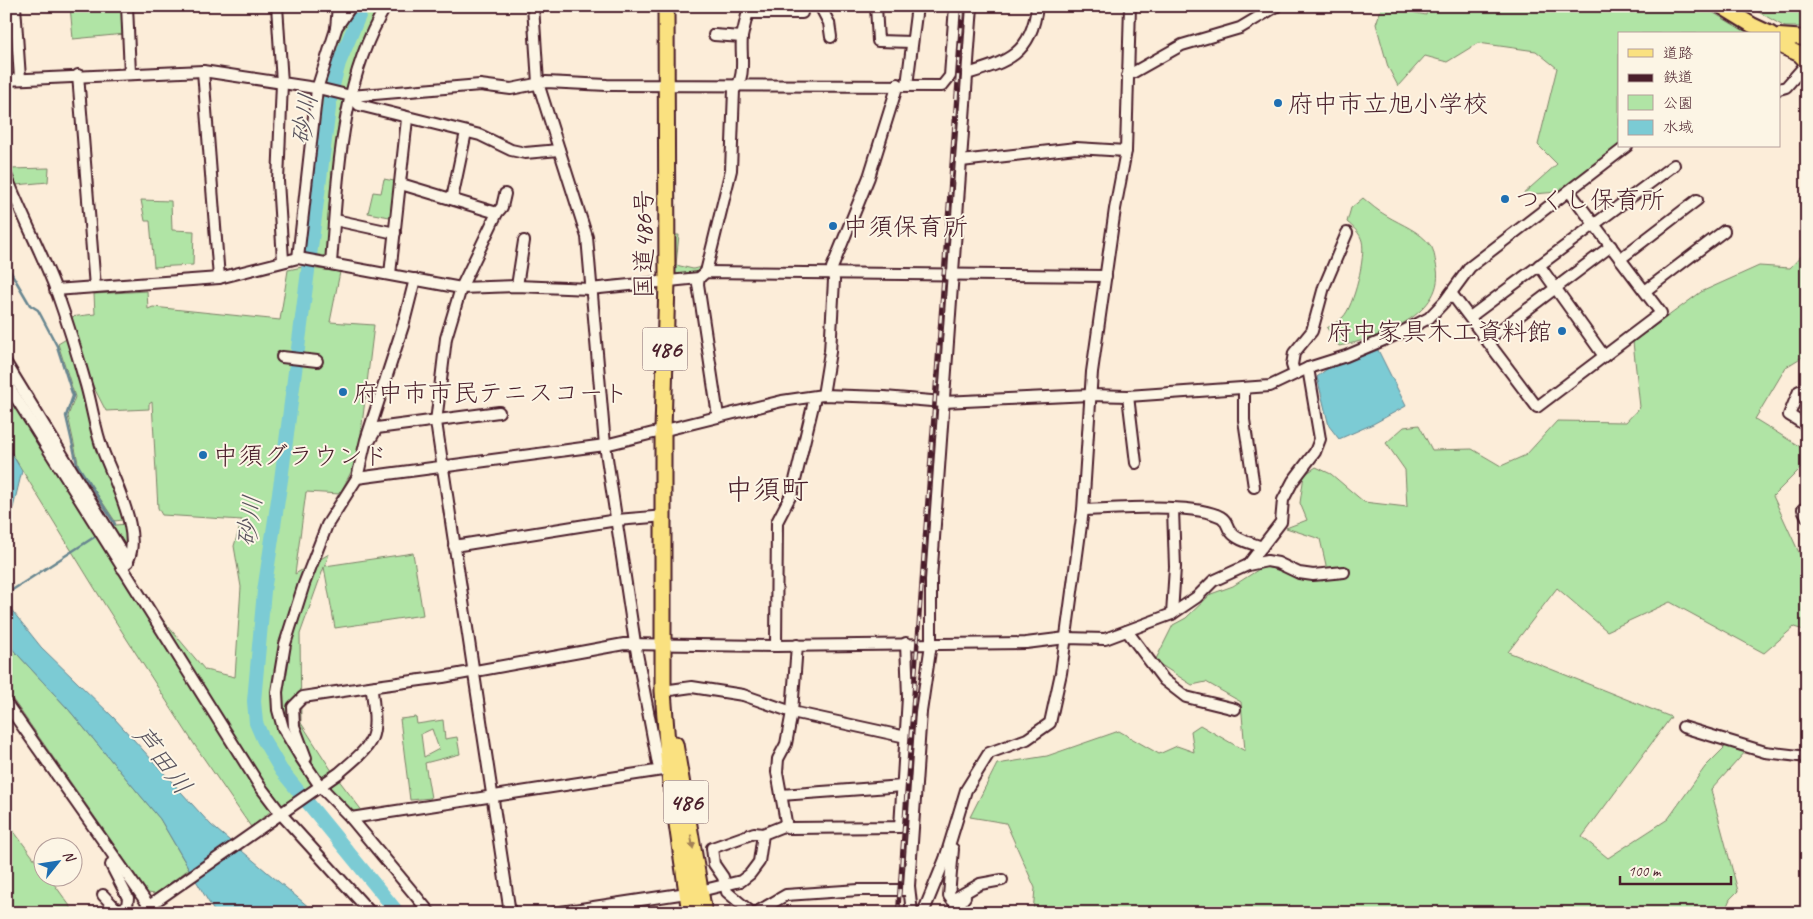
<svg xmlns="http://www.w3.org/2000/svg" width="1813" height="919" font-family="Caveat,'Klee One',sans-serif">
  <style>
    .green { fill: #b0e4a5; stroke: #7d8268; fill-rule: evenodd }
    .water { fill: #7bcbd4; stroke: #678690 }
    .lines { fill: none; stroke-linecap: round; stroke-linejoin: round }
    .stream { stroke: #678690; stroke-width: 2.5 }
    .river { stroke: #7bcbd4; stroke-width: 14 }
    .minor-casing { stroke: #4a1f2b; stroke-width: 14 }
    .major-casing { stroke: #4a1f2b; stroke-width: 18 }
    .highway-casing { stroke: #4a1f2b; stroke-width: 19 }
    .minor { stroke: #fcf5e5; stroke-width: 10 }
    .major { stroke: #fae180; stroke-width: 14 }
    .highway { stroke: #fae180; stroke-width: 15 }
    .rail-casing { stroke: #4a1f2b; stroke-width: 4.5 }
    .rail { stroke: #fcf5e5; stroke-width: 2.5; stroke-dasharray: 8; stroke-linecap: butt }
    .oneway { fill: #a28056 }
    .poi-dot { fill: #1f6fb2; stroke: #fcf5e5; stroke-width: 2 }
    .labels { text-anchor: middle; stroke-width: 4; stroke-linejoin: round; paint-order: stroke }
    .shield { fill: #fcf5e5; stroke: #7f5f63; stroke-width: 1 }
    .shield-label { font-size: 24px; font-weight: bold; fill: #4a1f2b }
    .poi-label { font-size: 25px; fill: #4a1f2b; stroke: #fcf5e5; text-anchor: start }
    .street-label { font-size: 25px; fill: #4a1f2b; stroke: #fcf5e5 }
    .water-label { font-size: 26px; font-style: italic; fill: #59535e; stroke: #fcf5e5 }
    .quarter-label { font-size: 28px; fill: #4a1f2b; stroke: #fcf5e5 }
  </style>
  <rect width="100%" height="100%" fill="#fcedd9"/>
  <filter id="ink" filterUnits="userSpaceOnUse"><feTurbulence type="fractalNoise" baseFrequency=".02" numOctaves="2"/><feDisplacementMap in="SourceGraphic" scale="10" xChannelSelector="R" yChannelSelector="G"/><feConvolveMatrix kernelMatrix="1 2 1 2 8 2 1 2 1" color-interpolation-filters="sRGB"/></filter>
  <g filter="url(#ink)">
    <g class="green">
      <path d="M70,6H123L125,34L73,39Z"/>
      <path d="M346,6H384L350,91L324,85L342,15Z"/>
      <path d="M1382,6L1426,15L1428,6H1702L1746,32L1744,34H1619V145L1576,181L1558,192L1522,195L1557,164L1538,145L1557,68L1536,51L1478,43L1447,62L1425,56L1398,86L1388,67L1376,24Z"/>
      <path d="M1748,6H1807V27H1785Z"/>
      <path d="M322,95L348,100L329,259L302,256Z"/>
      <path d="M49,168L48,182L16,185L10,169Z"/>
      <path d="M384,179L399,182L395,218L368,213L373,192L381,193Z"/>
      <path d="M1363,198C1370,204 1378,211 1387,216C1402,225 1420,231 1431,246C1434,250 1435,259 1436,264C1449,314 1377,339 1339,346L1327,328C1332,325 1339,321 1343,317C1354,306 1366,256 1362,241C1360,233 1353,227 1347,222L1351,208Z"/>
      <path d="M141,200L171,201L172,230L194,231L193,265L154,267L150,221H145Z"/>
      <path d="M674,235H679L676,265L693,269L705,266L704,269L692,275L674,276Z"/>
      <path d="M1807,250V354L1786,367L1755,419L1807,451V462L1773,496L1807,570V631L1794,627L1764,653L1670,602L1607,631L1557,588L1508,652L1671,717L1582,837L1608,858L1668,819L1705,767L1727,745L1747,750L1711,790L1738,891L1730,899L1724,913H1033L1035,888L1006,823L970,817L997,764L1047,756L1119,731L1159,754L1177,746L1194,752L1191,731L1200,725L1245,751L1241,702L1206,682L1192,685L1155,661L1173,625L1186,618L1211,594L1233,586L1264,566L1299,577L1323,581L1326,565L1320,539L1286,528L1307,520L1300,503L1304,475L1316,467L1331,474L1364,502L1407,507L1405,470L1386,443L1404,427L1419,425L1432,450L1472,449L1501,466L1526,455L1557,421L1626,422L1640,407L1633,342L1701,292L1759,266L1790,268Z"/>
      <path d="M302,267L340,272L330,322L374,325L358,458L340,494L306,492L295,574L329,554L325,566L413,553L423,615L335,628L324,567L300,634L301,723L332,771L280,807L157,613L205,670L235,677L241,587L234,546L242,520L162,515L158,508L152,402L149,404V409L106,411L90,380L70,317L95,314L94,294L147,291L148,309L153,307L280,320L288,270Z"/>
      <path d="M68,338L118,488L122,520L115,521L79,467L68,416L75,397L58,344Z"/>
      <path d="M6,390L271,811L251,827L196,747L105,605L6,444Z"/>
      <path d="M126,524L128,546L122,559L104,534L116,525Z"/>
      <path d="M6,642L69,710L160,819L189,869L155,894L148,893L6,690Z"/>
      <path d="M416,717L417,724L443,720L445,739L457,737L460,754L425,763L431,798L410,800L400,719ZM432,729L439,749L424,757L421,734Z"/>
      <path d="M338,779L363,812C350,814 333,800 330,788Z"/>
      <path d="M6,821L42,869V876L49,877L75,913H6Z"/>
    </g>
    <g class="water">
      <path d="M1378,350L1406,406L1373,424L1339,439L1329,426L1317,377L1327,369Z"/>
      <path d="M6,444L22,471L6,537Z"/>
      <path d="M6,603L41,647L114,718L211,825L316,913H215L160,819L69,710L6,642Z"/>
    </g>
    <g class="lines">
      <g class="stream">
        <path d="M6,264L30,305L38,310L57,346L73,396L66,416L77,464L115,524L109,527"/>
        <path d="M6,594L99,534"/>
      </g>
      <path class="river" d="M363,6L339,63L331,93L281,480L264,591L254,701L256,723L263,739L281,770L398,913"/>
      <defs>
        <g id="minor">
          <path d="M15,6L20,78"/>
          <path d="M127,6L130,73"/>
          <path d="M277,6L282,83L278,181L283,260"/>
          <path d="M533,6L538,83L587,237L605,445L635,643L658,764L669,769"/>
          <path d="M820,6L829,23L831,37"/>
          <path d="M876,6L878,41L912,42"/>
          <path d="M748,13H802"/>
          <path d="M336,28L351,6"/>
          <path d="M714,35L742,37"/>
          <path d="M203,71L219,278"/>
          <path d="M967,74C1007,62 1032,54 1037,6"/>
          <path d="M78,75L95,287"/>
          <path d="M1127,76L1182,45L1240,28L1277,6"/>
          <path d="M6,80L203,71L322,89L351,96"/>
          <path d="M907,85L917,6"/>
          <path d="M1779,89L1786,87L1807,63"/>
          <path d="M559,150L525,153L511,150L480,135L359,105L351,96L480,85L511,89L546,82L607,85L942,86L950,76L955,6"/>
          <path d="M961,161L1076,148L1126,151"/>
          <path d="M6,175C21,214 41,251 56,290C67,321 77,353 86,385C92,406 95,430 103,451C113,479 149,544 122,568"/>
          <path d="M401,184L497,213"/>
          <path d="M505,194L502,207L497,213L461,288L446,338L436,422L510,913"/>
          <path d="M452,199L466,132"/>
          <path d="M335,220L395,233"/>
          <path d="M298,258L317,89L336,29L338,6"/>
          <path d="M1620,259L1697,200"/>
          <path d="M331,263C338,177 340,82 386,6"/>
          <path d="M1539,265L1604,356"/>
          <path d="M706,272L731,170L734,90C747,76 740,55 742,37C744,27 747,16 749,6"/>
          <path d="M390,274L407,119"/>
          <path d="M699,278L698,284L718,416"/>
          <path d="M415,279L403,326L366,440L357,478L327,525L304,584L285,644L277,692L278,710L283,728L301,758L320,786L351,818L430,913"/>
          <path d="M517,286L524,241"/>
          <path d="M55,290L219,278L298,258L461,288L517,286L590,289L699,278L706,272L1106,276"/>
          <path d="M1645,291L1724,231"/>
          <path d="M1451,293L1537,407L1661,313L1569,191"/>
          <path d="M1470,317L1674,165"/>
          <path d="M1487,340L1611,246"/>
          <path d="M282,357L317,361"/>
          <path d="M6,363L128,562"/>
          <path d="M1295,374L1292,365L1294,353L1312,331L1324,287L1347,233"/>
          <path d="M6,382L259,785L281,814L371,913"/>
          <path d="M1244,388V420L1254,487"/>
          <path d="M1807,389L1799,391L1789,415L1807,426"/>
          <path d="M823,395L830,352L834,280L832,268L869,177L898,84"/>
          <path d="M1128,396L1136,463"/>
          <path d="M370,440L377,428L499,412"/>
          <path d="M357,478L605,445L782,401L823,395L884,397L943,402L1090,395L1128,396L1270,386L1308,368L1346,356L1398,334L1429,318L1445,301L1470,267L1627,146"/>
          <path d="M1807,508L1803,509L1807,517"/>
          <path d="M1083,510C1115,509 1194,502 1221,517C1228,521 1226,527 1231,532C1238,541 1252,543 1262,547"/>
          <path d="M454,546L617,520L665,516"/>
          <path d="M1248,565L1267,561L1278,563L1299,573L1313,575L1344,572"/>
          <path d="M1172,614L1175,567L1173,509"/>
          <path d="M1127,631L1164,680L1186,697L1235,709"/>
          <path d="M776,646L777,522L792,493L815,397"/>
          <path d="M663,691L692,687L743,695L792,712L906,737"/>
          <path d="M6,703L154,913"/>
          <path d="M1683,727L1765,752L1807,757"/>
          <path d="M306,758L294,726L293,707L303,697L376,686"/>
          <path d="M781,795L903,786"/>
          <path d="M351,818L669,769"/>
          <path d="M783,826L790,828L900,827L908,697L906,643"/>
          <path d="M953,849L949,896L952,900L980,884L1002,880"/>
          <path d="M115,858L111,865L128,898L127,906L117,913"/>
          <path d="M103,895L120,913"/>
          <path d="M149,906L339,773C376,742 378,739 372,691L376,686L443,677L624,644L776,646L1026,643L1066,638L1105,639L1172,614L1197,597L1213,581L1248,565L1281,522L1283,500L1293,481L1315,452L1320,439L1308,368"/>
          <path d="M554,913L700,891L741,881L750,874L759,862L763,834L783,826L786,822L777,772L778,759L786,744L792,712L797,645"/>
          <path d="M752,913L727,892L723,877L714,864L712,848L754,833L763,834"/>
          <path d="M755,913L786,895L859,890H909"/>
          <path d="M912,913L909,886L921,712L931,644V580L972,6"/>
          <path d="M923,913L945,859L966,790L989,753L1027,739L1050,723L1061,673L1083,510L1092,372L1115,209L1126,151L1130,6"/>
          <path d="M951,913L965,897"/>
        </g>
        <g id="major">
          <path d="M1721,6L1752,25L1771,34"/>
          <path d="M1779,36L1807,38"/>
          <path d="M1779,45L1799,54L1807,62"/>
        </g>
        <g id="highway">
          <path d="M666,6L667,281L663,431V691L669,769L690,913"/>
          <path d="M675,744L704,913"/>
        </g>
      </defs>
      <use href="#minor" class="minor-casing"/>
      <use href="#major" class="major-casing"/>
      <use href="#highway" class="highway-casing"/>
      <use href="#minor" class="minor"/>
      <use href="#major" class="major"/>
      <use href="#highway" class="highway"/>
      <defs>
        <path id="rail" d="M898,913L963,6"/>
      </defs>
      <use href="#rail" class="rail-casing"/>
      <use href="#rail" class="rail"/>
    </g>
    <defs><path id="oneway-solid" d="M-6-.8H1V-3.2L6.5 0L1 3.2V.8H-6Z" transform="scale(1.25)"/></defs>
    <use class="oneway" href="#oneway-solid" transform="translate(692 842) rotate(81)"/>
  </g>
  <g class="poi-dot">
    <circle cx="1278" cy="103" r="5"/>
    <circle cx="1505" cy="199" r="5"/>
    <circle cx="833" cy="226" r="5"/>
    <circle cx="1562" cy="331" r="5"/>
    <circle cx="343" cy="392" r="5"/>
    <circle cx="203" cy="455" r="5"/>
  </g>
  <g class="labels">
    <g class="shield">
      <rect x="642.5" y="327.5" width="45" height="43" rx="4"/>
      <rect x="663.5" y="780.5" width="45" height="43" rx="4"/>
    </g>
    <g class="shield-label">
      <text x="665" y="357">486</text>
      <text x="686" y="810">486</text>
    </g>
    <g class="poi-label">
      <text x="1288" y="112">府中市立旭小学校</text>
      <text x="1515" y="208">つくし保育所</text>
      <text x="843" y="235">中須保育所</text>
      <text x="1552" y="340" text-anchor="end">府中家具木工資料館</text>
      <text x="353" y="401">府中市市民テニスコート</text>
      <text x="213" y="464">中須グラウンド</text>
    </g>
    <g class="street-label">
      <text transform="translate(643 244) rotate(-90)" y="9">国道486号</text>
    </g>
    <g class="water-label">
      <text transform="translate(304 119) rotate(-81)" y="9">砂川</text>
      <text transform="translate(249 521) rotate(-82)" y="9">砂川</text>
      <text transform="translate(163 760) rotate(53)" y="9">芦田川</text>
    </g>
    <g class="quarter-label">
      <text x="767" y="499">中須町</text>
    </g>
  </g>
  <rect width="1813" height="919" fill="none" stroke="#fcf5e5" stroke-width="25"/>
  <rect x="12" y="12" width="1788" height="894" fill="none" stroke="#4a1f2b" stroke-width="2" filter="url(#ink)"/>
  <rect x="1618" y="32" width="162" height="115" fill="#fcf5e5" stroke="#b59f9b"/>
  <rect x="1628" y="49" width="25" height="8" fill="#fae180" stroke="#b59f9b"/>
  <text x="1663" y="58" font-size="15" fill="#4a1f2b">道路</text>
  <rect x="1628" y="74" width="25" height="8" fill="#4a1f2b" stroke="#b59f9b"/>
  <text x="1663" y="82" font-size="15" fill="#4a1f2b">鉄道</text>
  <rect x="1628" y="95" width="25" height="15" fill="#b0e4a5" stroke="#b59f9b"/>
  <text x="1663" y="108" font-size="15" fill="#4a1f2b">公園</text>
  <rect x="1628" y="120" width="25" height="15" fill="#7bcbd4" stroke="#b59f9b"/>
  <text x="1663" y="132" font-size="15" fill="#4a1f2b">水域</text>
  <g transform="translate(58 862) rotate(60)"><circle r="24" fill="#fcf5e5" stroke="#b59f9b"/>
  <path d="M0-4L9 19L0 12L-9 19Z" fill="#1f6fb2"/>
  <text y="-8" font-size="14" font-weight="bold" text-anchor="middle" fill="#4a1f2b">N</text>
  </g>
  <path d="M1620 876v8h111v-8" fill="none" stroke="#4a1f2b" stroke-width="2.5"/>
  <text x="1628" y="876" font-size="15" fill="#4a1f2b" stroke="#fcf5e5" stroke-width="4" paint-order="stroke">100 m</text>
</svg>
